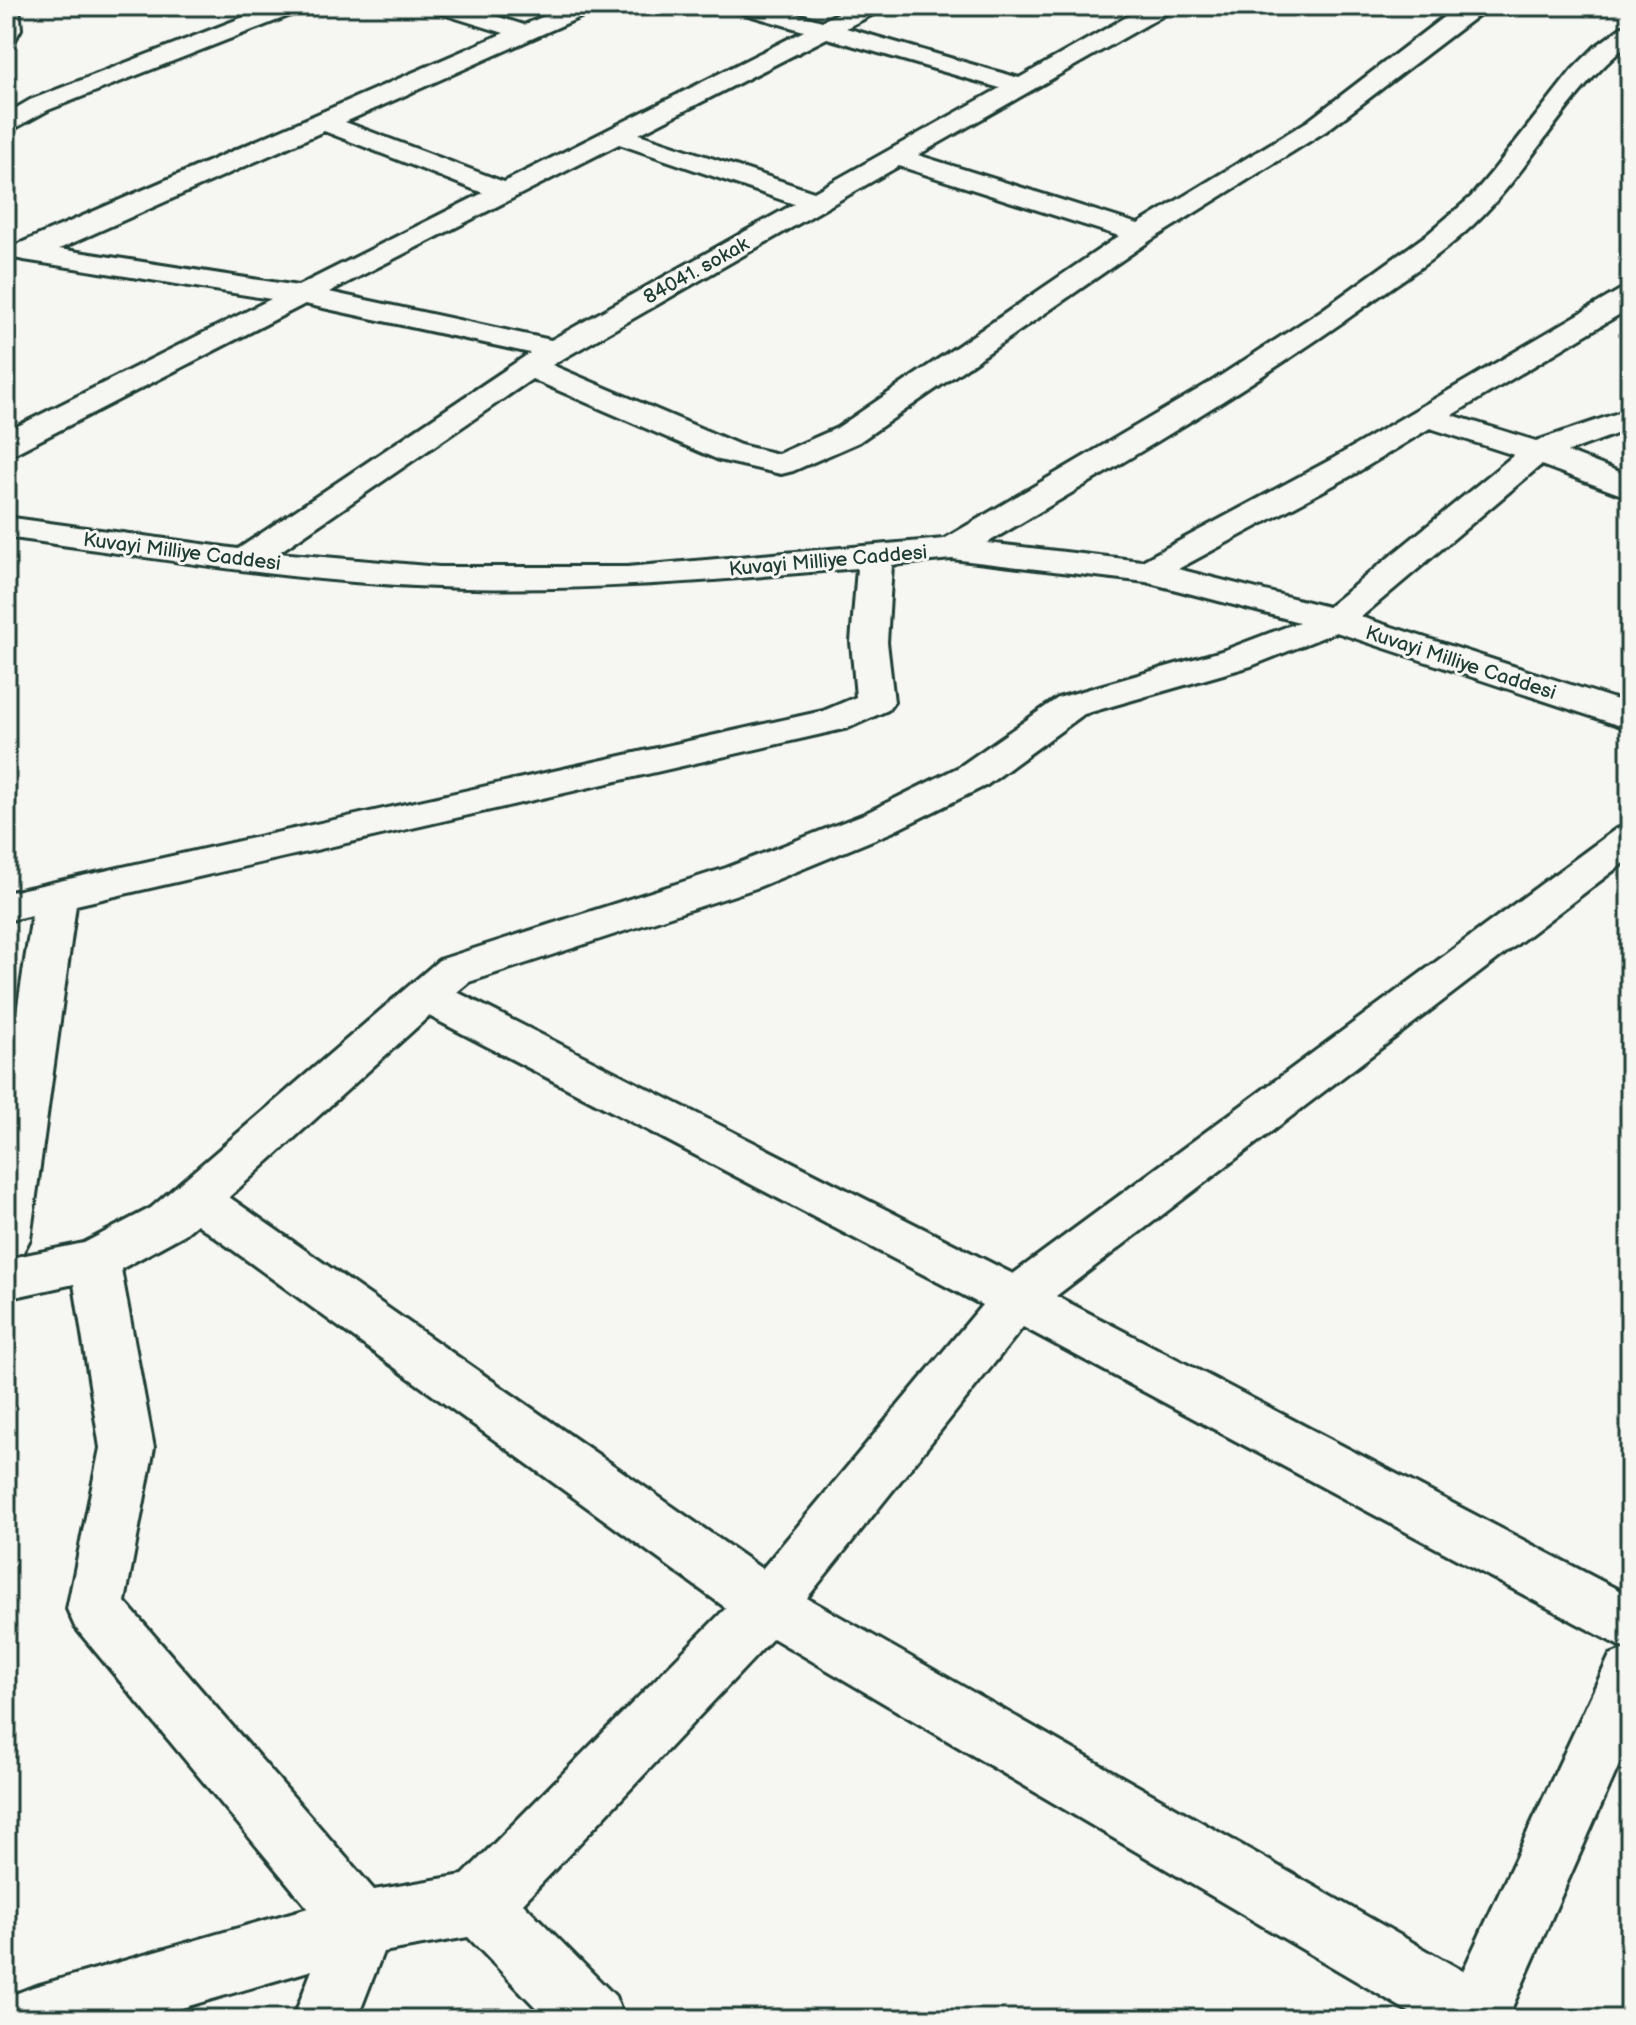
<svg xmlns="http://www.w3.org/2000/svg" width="1636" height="2025" font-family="'Balsamiq Sans',sans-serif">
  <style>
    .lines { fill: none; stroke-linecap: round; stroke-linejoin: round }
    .minor-casing { stroke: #1f3d34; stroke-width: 6 }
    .minor { fill: #f6f6f2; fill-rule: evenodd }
    .labels { text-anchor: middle; stroke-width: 6; stroke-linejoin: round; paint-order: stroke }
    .far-street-label { font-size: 20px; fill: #1f3d34; stroke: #f6f6f2 }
  </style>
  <rect width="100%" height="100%" fill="#f6f6f2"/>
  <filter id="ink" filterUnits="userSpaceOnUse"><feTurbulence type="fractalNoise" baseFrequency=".0125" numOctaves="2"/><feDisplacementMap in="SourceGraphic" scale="16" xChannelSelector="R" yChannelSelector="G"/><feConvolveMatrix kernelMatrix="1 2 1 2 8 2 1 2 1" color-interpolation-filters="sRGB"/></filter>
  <g filter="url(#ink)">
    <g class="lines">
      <defs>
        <g id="minor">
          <path d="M6,6H19L21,29L14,42L6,44Z"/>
          <path d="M272,6H305L301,11L48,110L6,133V114L30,100Z"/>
          <path d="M429,6H465L524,25L567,6H598L594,11L345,122L504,182L804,31L735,11L731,6H768L822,21L853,6H883L879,11L846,28L1019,78L1146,6H1175L1171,11L918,155L1138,224L1308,121L1454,9L1460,6H1490L1326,131L1151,240L859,442L793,471L781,474L719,460L532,379L278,553L439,567H627L944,539L1214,380L1322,310L1429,233L1471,197L1492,172L1572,70L1595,47L1622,27L1630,25V43C1562,96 1528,178 1463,234C1435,259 1402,280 1371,302C1248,390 1117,466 987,543L1142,561L1332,459L1620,290L1630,287V308L1452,415L1536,441L1630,409V429L1567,452L1630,476V498L1541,465L1361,617L1630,704V729L1336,632L1251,666L1084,714L987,785L892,832L756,888L469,982L457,992L1013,1274L1616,829L1630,825V858L1056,1296L1630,1596V1740L1507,2019H1421L773,1638L523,1903L615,1996L624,2019H547L468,1937L383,1952L357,2019H293L312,1970L144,2019H6L10,1996L33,1987L308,1908L75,1627L67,1609L100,1448L74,1284L6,1299V1259L84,1243L151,1208L439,960L726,868L864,814L959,767L1058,698L1225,650L1299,622L1146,582L952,559L892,565L887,642L894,702L888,710L848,728L76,905L30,1239L23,1252L6,1258V1083L32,915L6,921V893L823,711L856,697L851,642L857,568C718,580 579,593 439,587C294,582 150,557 6,537V517L238,549L530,353L305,304L17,452L6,455V432L271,299L24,260L14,258L10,252L14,246L504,33L433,11ZM827,38L1000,88L814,192L639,134ZM324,131L483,193L298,286L59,249ZM619,144L794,204L551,340L329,292ZM899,166L1119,236L837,428L778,454L740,445L552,365ZM1430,428L1514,455L1328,607L1178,569L1356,473ZM429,1016L982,1305L762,1569L229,1197ZM197,1224L726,1608L463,1875L374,1890L125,1602L154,1448L121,1269L185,1234ZM1023,1327L1625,1649L1610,1655L1463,1971L807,1598Z"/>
        </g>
      </defs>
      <use href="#minor" class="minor-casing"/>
      <use href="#minor" class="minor"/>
    </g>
  </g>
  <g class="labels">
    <g class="far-street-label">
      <text transform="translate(696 270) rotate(-29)" y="7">84041. sokak</text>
      <text transform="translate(182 551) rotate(7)" y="7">Kuvayi Milliye Caddesi</text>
      <text transform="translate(828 560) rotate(-5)" y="7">Kuvayi Milliye Caddesi</text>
      <text transform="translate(1461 662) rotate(18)" y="7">Kuvayi Milliye Caddesi</text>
    </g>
  </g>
  <rect width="1636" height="2025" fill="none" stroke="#f6f6f2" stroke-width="32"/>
  <rect x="16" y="16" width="1604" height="1993" fill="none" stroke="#1f3d34" stroke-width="3" filter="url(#ink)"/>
</svg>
